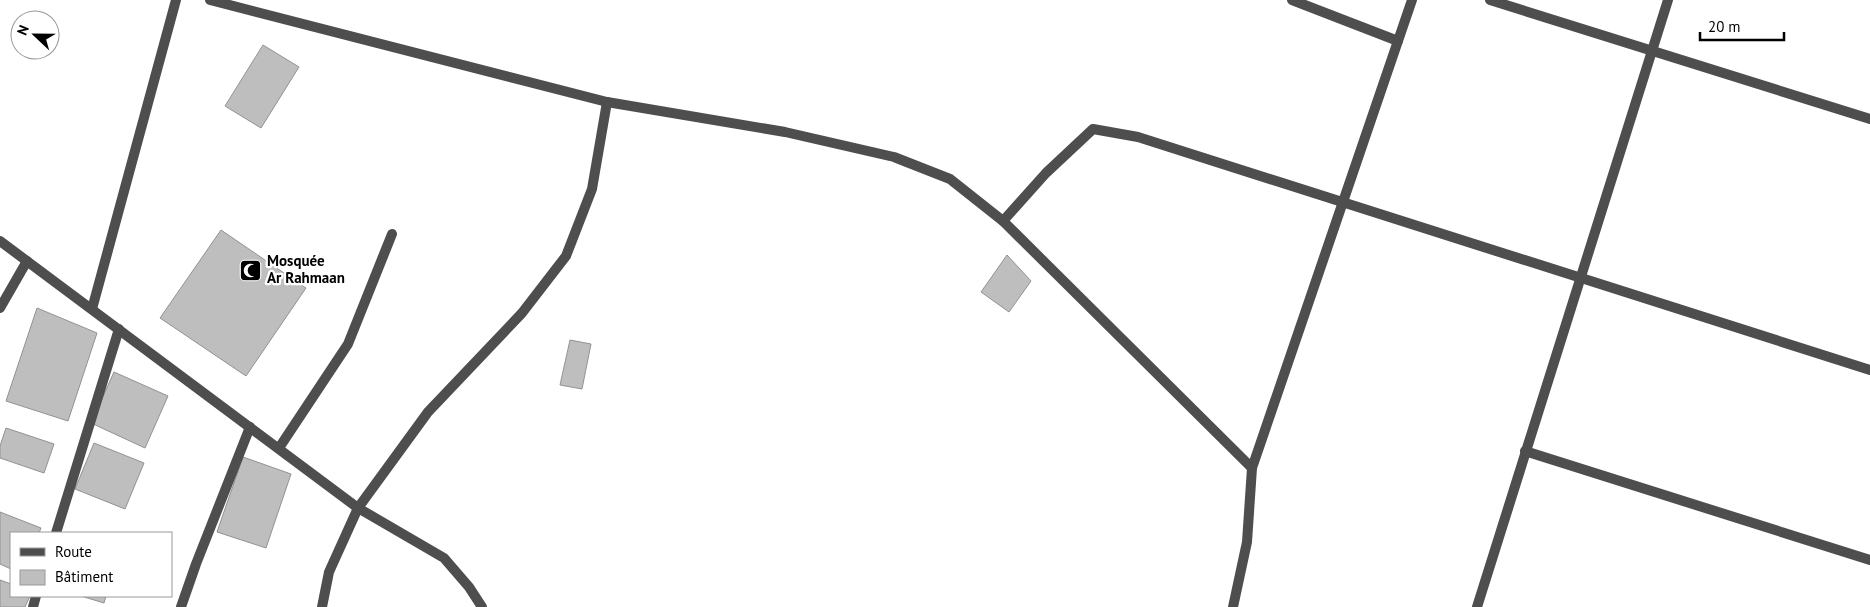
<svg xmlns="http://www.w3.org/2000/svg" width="1870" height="607" font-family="'PT Sans',sans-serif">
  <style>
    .building { fill: #bebebe; stroke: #929292 }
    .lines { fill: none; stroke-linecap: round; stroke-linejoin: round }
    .minor { stroke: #4e4e4e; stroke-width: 10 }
    .labels { text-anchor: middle; stroke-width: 4.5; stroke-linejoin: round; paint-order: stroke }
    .poi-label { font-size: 15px; font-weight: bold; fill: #000; stroke: #fff; text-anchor: start }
  </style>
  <rect width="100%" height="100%" fill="#fff"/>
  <g class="building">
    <path d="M263,45L299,67L261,128L225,106Z"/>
    <path d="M221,230L306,288L246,376L160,318Z"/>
    <path d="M1007,255L1031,281L1009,312L981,292Z"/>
    <path d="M37,308L97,333L68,421L6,401Z"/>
    <path d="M570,340L591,344L582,389L560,385Z"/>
    <path d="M114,372L168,396L145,448L91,423Z"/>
    <path d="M6,428L54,444L44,473L0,458V446Z"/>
    <path d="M94,443L144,463L125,509L75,489Z"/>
    <path d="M243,457L291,474L266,548L217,532Z"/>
    <path d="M0,512L41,528L39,533H11V569L0,564Z"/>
    <path d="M0,580L11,584V596H30L25,607H0Z"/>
    <path d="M81,596H106L104,603Z"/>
  </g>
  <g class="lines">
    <g class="minor">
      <path d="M210,0L607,102L785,132L894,157L950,179L1003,221L1046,173L1093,129L1138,137L1870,370"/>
      <path d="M1292,0L1398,41"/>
      <path d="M1490,0L1870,119"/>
      <path d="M1003,221L1252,468"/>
      <path d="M0,241L358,508L444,558L469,587L482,607"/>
      <path d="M0,308L27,261"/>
      <path d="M92,309L176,0"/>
      <path d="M279,448L348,344L392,234"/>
      <path d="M1525,451L1870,560"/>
      <path d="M56,533L119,329"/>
      <path d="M33,607L36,596"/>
      <path d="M181,607L196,564L250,427"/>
      <path d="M322,607L329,572L358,508L428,412L522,313L566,256L592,189L607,102"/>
      <path d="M1233,607L1247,542L1252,468L1412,0"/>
      <path d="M1477,607L1668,0"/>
    </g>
  </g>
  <defs>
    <symbol id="mosque-square" viewBox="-11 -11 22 22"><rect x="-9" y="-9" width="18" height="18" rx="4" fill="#000" stroke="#fff"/><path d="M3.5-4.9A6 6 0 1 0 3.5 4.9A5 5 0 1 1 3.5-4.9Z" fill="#fff"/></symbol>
  </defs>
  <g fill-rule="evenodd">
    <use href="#mosque-square" x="238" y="258" width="25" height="25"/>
  </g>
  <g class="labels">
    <g class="poi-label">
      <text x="267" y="266">Mosquée<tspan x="267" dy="17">Ar Rahmaan</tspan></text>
    </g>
  </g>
  <rect x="10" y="532" width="162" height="65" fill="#ffffff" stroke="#999999"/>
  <rect x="20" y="548" width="25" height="8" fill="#4e4e4e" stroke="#999999"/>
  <text x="55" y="557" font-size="15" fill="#000000">Route</text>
  <rect x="20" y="570" width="25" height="15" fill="#bebebe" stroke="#999999"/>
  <text x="55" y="582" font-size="15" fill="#000000">Bâtiment</text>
  <g transform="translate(35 35) rotate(292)"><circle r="24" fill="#ffffff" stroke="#999999"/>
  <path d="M0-4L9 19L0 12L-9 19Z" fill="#000000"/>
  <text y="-8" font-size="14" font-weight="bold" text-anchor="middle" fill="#000000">N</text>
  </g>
  <path d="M1700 32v8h84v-8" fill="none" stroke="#000000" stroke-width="2.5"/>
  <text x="1708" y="32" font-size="15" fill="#000000" stroke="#ffffff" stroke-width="4" paint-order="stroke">20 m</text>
</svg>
